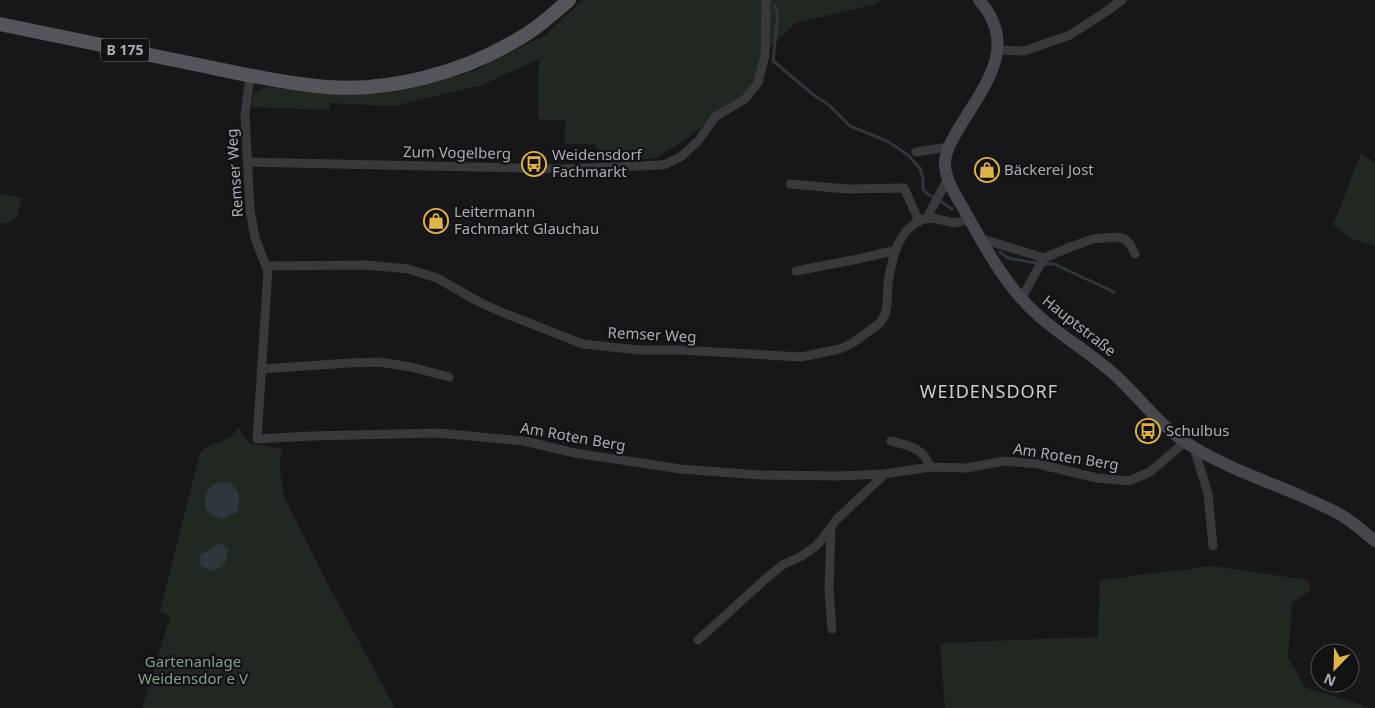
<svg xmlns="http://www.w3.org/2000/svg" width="1375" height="708" font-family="'Noto Sans',sans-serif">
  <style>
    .green { fill: #212822; fill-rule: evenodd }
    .water { fill: #30363d }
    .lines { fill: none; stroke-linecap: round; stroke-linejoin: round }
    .stream { stroke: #30363d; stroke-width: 3 }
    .minor { stroke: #38383d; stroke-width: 9 }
    .secondary { stroke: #46474d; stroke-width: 12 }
    .primary { stroke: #54555b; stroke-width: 14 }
    .labels { text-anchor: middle; stroke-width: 4.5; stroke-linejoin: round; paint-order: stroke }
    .shield { fill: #121113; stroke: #7c7e86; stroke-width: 1 }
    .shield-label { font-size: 14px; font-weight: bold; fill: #aaadb7 }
    .street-label { font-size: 15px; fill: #aaadb7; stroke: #121113 }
    .poi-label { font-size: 15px; fill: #aaadb7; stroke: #121113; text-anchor: start }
    .park-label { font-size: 15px; fill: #83a086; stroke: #121113 }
    .quarter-label { font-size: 18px; letter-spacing: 1px; fill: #caccd3; stroke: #121113 }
  </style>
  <rect width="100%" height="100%" fill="#171618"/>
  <g class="green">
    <path d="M583,0H882L875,4L796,23L760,56L756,78L746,93L685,140L654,159L595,160L596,144H565V121L538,119L539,59L482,85L393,106L330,103L329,110L252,107L253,94L265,87L326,94L387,93L426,85L474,71L545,35Z"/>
    <path d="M1361,153L1375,163V246L1351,239L1333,225Z"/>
    <path d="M0,194L22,198L17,218L8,223H0Z"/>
    <path d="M239,428L248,443L283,449L279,463L284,497L330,588L395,708H142L170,617L160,611L200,453L204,448C219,440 227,444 239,428ZM217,483L240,502L236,512L224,519L205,499L209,489Z"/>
    <path d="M1212,566L1308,580L1310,591L1292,603L1288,658L1306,688L1357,703L1369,708H945L940,643L1098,637L1100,580Z"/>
  </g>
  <g class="water">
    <path d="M229,482C240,492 242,498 237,512L224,519C221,518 215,517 212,515C200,508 204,487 217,483C220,482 226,483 229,482Z"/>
    <path d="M219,543L228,549C226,564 225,567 210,571L200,565V555Z"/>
  </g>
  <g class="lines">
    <g class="stream">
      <path d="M775,6L778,14L773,61L815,96L829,105L850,126L887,141L908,155L920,168L923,179V190L929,195L935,198"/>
      <path d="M940,201L952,209"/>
      <path d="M1000,252L1008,258L1035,263"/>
      <path d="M1046,264H1054L1114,292"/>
    </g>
    <g class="minor">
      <path d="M998,50L1024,51L1070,35L1107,11L1122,0"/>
      <path d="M250,76L245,115L250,210L255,238L268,271L257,439L312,436L438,433L524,441L575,453L681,469L759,475L838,476L885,474L930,467L967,468L1004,461L1038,464L1097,478L1129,481L1150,472L1185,442"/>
      <path d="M916,152L948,147"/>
      <path d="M248,162L563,169L661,165L666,164L682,156L698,141L715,117L745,99L758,83L765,55L766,0"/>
      <path d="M790,184L847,189L904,188L919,221"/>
      <path d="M926,219L948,179"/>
      <path d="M979,238L1044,258"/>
      <path d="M266,266L366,265L408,269L437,278L479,302L506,314L583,344L639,350H680L801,357L840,349L851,344L880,323L885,315L887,305L888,282L894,254L899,242L907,230L914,224L923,219L932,218L955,223L969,219"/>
      <path d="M796,271L858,259L896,250"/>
      <path d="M1021,299L1044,258L1073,246L1093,239L1116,237L1125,239L1130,244L1135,254"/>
      <path d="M261,369L350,363L379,362L411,367L449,377"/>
      <path d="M891,441C909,446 924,448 930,467"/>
      <path d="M1194,448L1208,494L1213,546"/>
      <path d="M831,528L829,591L832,629"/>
      <path d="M698,640L770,575L784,564L800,557L816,546L826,534L836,520L885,474"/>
    </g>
    <path class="secondary" d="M979,0C1020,46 984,86 959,128C949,145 940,159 948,179C952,191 960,202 966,213C985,248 1009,291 1040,317C1064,338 1092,354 1116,376C1142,400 1162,429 1193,447C1226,467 1263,480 1299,495C1313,502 1328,507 1341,515C1353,522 1364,532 1375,541"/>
    <path class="primary" d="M0,24C63,37 126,50 189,63C234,72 280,83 327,87C389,92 461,73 515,41C535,30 552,15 569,0"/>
  </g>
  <defs>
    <symbol id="bus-ring" viewBox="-11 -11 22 22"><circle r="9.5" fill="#121113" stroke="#e0b546" stroke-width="1.5"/><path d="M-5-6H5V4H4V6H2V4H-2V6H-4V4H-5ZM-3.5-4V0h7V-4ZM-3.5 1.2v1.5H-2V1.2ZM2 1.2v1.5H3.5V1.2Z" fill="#e0b546"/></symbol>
    <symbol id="shop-ring" viewBox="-11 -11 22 22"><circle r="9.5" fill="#121113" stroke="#e0b546" stroke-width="1.5"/><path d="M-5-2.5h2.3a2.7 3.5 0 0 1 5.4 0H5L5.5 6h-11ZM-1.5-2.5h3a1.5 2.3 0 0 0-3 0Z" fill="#e0b546"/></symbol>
  </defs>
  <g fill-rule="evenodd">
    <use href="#bus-ring" x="520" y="150" width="28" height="28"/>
    <use href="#shop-ring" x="973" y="156" width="28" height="28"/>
    <use href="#shop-ring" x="422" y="207" width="28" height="28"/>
    <use href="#bus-ring" x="1134" y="417" width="28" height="28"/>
  </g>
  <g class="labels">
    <rect class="shield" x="101" y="38.5" width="48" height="23" rx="4"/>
    <g class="shield-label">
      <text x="125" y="55">B 175</text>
    </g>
    <g class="street-label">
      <text transform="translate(457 153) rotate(1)" y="5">Zum Vogelberg</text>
      <text transform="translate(235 173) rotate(-94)" y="5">Remser Weg</text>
      <text transform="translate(1079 326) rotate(38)" y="5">Hauptstraße</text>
      <text transform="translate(652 335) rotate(3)" y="5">Remser Weg</text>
      <text transform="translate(573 437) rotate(10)" y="5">Am Roten Berg</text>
      <text transform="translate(1066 457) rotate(9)" y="5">Am Roten Berg</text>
    </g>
    <g class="poi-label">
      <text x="552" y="160">Weidensdorf<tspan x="552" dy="17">Fachmarkt</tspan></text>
      <text x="1004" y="175">Bäckerei Jost</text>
      <text x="454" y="217">Leitermann<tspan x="454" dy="17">Fachmarkt Glauchau</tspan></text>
      <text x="1166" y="436">Schulbus</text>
    </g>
    <g class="park-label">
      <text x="193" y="667">Gartenanlage<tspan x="193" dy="17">Weidensdor e V</tspan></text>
    </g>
    <g class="quarter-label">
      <text x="989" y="398">WEIDENSDORF</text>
    </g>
  </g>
  <g transform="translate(1335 668) rotate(203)"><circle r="24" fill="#121113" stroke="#4f4f55"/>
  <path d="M0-4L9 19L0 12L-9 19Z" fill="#e0b546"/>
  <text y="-8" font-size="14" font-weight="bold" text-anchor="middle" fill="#aaadb7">N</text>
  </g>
</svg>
